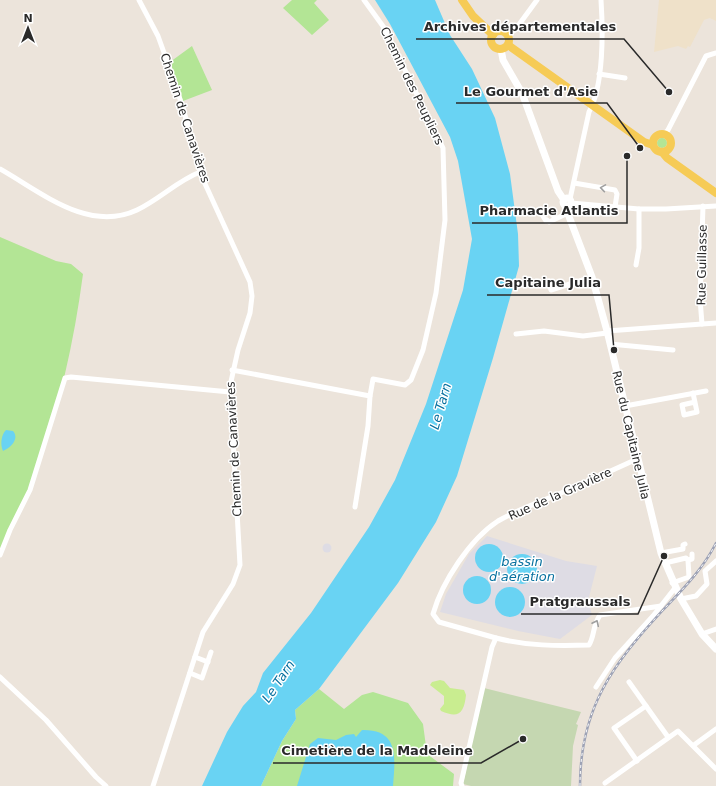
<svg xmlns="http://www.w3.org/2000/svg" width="716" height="786" font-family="'DejaVu Sans',sans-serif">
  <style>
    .industrial { fill: #dedce4 }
    .education { fill: #efe1c9 }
    .green { fill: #b3e595 }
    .cemetery { fill: #c5d7b1 }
    .pitch { fill: #c9ed90 }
    .water { fill: #69d3f3 }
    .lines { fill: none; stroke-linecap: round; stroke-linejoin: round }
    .street { stroke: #fff; stroke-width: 5 }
    .secondary { stroke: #fff; stroke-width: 7 }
    .primary { stroke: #f6cb56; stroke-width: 8 }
    .rail-casing { stroke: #9da2b5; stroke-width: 2.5 }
    .rail { stroke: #fff; stroke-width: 1; stroke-dasharray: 3; stroke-linecap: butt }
    .oneway { stroke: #9f9f9f }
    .labels { text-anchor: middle; stroke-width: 3; stroke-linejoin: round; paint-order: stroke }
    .street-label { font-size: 12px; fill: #2a2a2a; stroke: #fff }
    .water-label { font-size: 13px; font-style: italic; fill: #08719f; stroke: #fff }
    .leader { fill: none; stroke: #2a2a2a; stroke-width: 1.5 }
    .callout-dot { fill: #2a2a2a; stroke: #fff; stroke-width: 1.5 }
    .callout-label { font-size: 13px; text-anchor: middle; font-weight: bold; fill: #2a2a2a; stroke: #fff; stroke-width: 3; stroke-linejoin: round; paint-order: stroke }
  </style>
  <rect width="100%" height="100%" fill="#ece4db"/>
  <g class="industrial">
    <path d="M487,536L566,561L597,566L588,601L592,615L560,639L518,631L440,612L446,594L469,554Z"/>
    <circle cx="327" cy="548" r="4.5"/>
  </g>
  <path class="education" d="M659,0H716V21L710,18L704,20L690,47L688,46L686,49L678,46L654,52Z"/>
  <g class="green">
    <path d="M292,0H317L314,3L329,20L312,35L283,8Z"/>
    <path d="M192,46L212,90L183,101L170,62Z"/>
    <circle cx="662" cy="143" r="5"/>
    <path d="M0,237L56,261L71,264L83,274C74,342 59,410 35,474C24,501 12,528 0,555Z"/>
    <path d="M319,689L344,709L362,695L373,692L408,703L423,724L427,754L454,774L453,786H261L282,741L296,719L295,710Z"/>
  </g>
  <path class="cemetery" d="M484,688L581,712L576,724L578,725L573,746L571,786H471L463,784Z"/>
  <path class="pitch" d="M440,680L444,681L450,688L464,690L466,695C464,713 459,719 441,711L440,709L444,704V696L430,685L432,682Z"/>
  <g class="water">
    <path d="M375,0H435L450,35L472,69L495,118L510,174L518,234L519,266L493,358L457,476L436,522L398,583L319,689L295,710L296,719L282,741L261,786H202L227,732L243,706L256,692L263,673L311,613L369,527L395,480L426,404L463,290L472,239L458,161L450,137L390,24Z"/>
    <path d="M6,430L13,431C20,439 10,448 3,451C0,445 1,435 6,430Z"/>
    <circle cx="489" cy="558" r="14"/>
    <circle cx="522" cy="569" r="15"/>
    <circle cx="477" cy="590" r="14"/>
    <circle cx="510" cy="602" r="15"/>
    <path d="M362,730C400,729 395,759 393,786H297L310,744L318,738L336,740L346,735L354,734L356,737Z"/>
  </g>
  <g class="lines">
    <g class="street">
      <path d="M139,0L158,36L167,61L183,108L201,175L250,282L252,296L250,313L238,350L230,386L240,565L233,584L203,632L153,786"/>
      <path d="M364,0L385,29L443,148L445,220L436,293L423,350L411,380L405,385L373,379L370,396"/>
      <path d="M507,35L515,30L537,0"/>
      <path d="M599,74L625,78"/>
      <path d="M663,135L668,130L706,56L716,53"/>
      <path d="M0,169C41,192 88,233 137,210C160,199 177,181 200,172"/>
      <path d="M574,183L615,190L617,194L615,207"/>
      <path d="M570,199L589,112C604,85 603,30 601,0"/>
      <path d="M571,203L639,209H666L716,206"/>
      <path d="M539,210L546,221L547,220L549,222L568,213"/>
      <path d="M551,213L555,218"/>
      <path d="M636,265L639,248V209"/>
      <path d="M549,284L551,290L592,277"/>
      <path d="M702,324L700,299L703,206"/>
      <path d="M607,331L716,323"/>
      <path d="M516,334L544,331L583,336L607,333"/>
      <path d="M610,344L673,350"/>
      <path d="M232,370L370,396L368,426L355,507"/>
      <path d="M693,393L697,412L684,415L682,405L695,402"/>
      <path d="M625,406L706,391"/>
      <path d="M661,553L683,549V545L685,544"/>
      <path d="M0,555L10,530L30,490L65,378L71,377L230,392"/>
      <path d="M665,563L686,558L688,560L692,559V554"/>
      <path d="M672,583L689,577L688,560"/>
      <path d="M681,599L696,596L707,584L705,571L716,561"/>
      <path d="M702,634L716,629"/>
      <path d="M496,638L439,622L433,614C442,582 470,539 498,521C517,510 539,502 559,494C586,482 611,471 637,459"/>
      <path d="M195,657L208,662"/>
      <path d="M190,673L202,678L211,652"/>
      <path d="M0,677L46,720L96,777L106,786"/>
      <path d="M629,682L668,737"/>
      <path d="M596,687L615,658L653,616L675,588"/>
      <path d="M694,745L716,729"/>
      <path d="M637,761L614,728L646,706"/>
      <path d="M605,783L678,731L716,769"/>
      <path d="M462,786L461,783L492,647L496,638C527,646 557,646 589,645C595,635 592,627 600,615L661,606"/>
    </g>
    <g class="secondary">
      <path d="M501,49L503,60L522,93L558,191L564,200"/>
      <circle cx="567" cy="202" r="4"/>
      <path d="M565,206L592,277L607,331L661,553L681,599L702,634L716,649"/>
    </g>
    <g class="primary">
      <path d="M462,0L473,16L493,35"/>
      <circle cx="500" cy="40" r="9"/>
      <path d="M508,45L644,142L653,145"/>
      <circle cx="662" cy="143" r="9"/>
      <path d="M662,152L667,158L716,193"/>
    </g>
    <defs>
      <path id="rail" d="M580,786C580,708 613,664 663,610C683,589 703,569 716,543"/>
    </defs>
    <use href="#rail" class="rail-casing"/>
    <use href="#rail" class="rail"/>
  </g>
  <defs><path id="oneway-chevron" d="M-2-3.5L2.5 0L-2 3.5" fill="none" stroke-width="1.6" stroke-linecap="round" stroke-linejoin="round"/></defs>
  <g class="oneway">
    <use href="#oneway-chevron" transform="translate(603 188) rotate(-171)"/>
    <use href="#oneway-chevron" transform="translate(596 623) rotate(-64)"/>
  </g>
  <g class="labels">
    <g class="street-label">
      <text transform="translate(412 86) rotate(64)" y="4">Chemin des Peupliers</text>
      <text transform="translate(185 118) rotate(72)" y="4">Chemin de Canavières</text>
      <text transform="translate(702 265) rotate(-89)" y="4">Rue Guillasse</text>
      <text transform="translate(631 435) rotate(77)" y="4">Rue du Capitaine Julia</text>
      <text transform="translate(234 449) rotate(-93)" y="4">Chemin de Canavières</text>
      <text transform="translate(560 494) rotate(-24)" y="4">Rue de la Gravière</text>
    </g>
    <g class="water-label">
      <text transform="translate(440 406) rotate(-74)" y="5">Le Tarn</text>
      <text x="522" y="566">bassin<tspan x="522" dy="15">d'aération</tspan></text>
      <text transform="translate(278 681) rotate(-56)" y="5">Le Tarn</text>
    </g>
  </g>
  <path class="leader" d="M669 92L624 39H416M640 148L607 103H456M627 156L627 223H472M614 350L609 295H487M664 556L638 614H521M523 739L481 763H273"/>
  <g class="callout-dot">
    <circle cx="669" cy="92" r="4"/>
    <circle cx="640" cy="148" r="4"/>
    <circle cx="627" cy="156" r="4"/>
    <circle cx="614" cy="350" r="4"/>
    <circle cx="664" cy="556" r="4"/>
    <circle cx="523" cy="739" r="4"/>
  </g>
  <g class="callout-label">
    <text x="520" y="31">Archives départementales</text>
    <text x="531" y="96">Le Gourmet d'Asie</text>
    <text x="549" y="215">Pharmacie Atlantis</text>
    <text x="548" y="287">Capitaine Julia</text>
    <text x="580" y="606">Pratgraussals</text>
    <text x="377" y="755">Cimetière de la Madeleine</text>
  </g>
  <g transform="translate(28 28)" stroke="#ffffff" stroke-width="3" paint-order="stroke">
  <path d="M0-3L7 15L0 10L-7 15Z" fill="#2a2a2a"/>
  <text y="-6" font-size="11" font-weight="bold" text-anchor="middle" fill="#2a2a2a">N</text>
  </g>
</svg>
